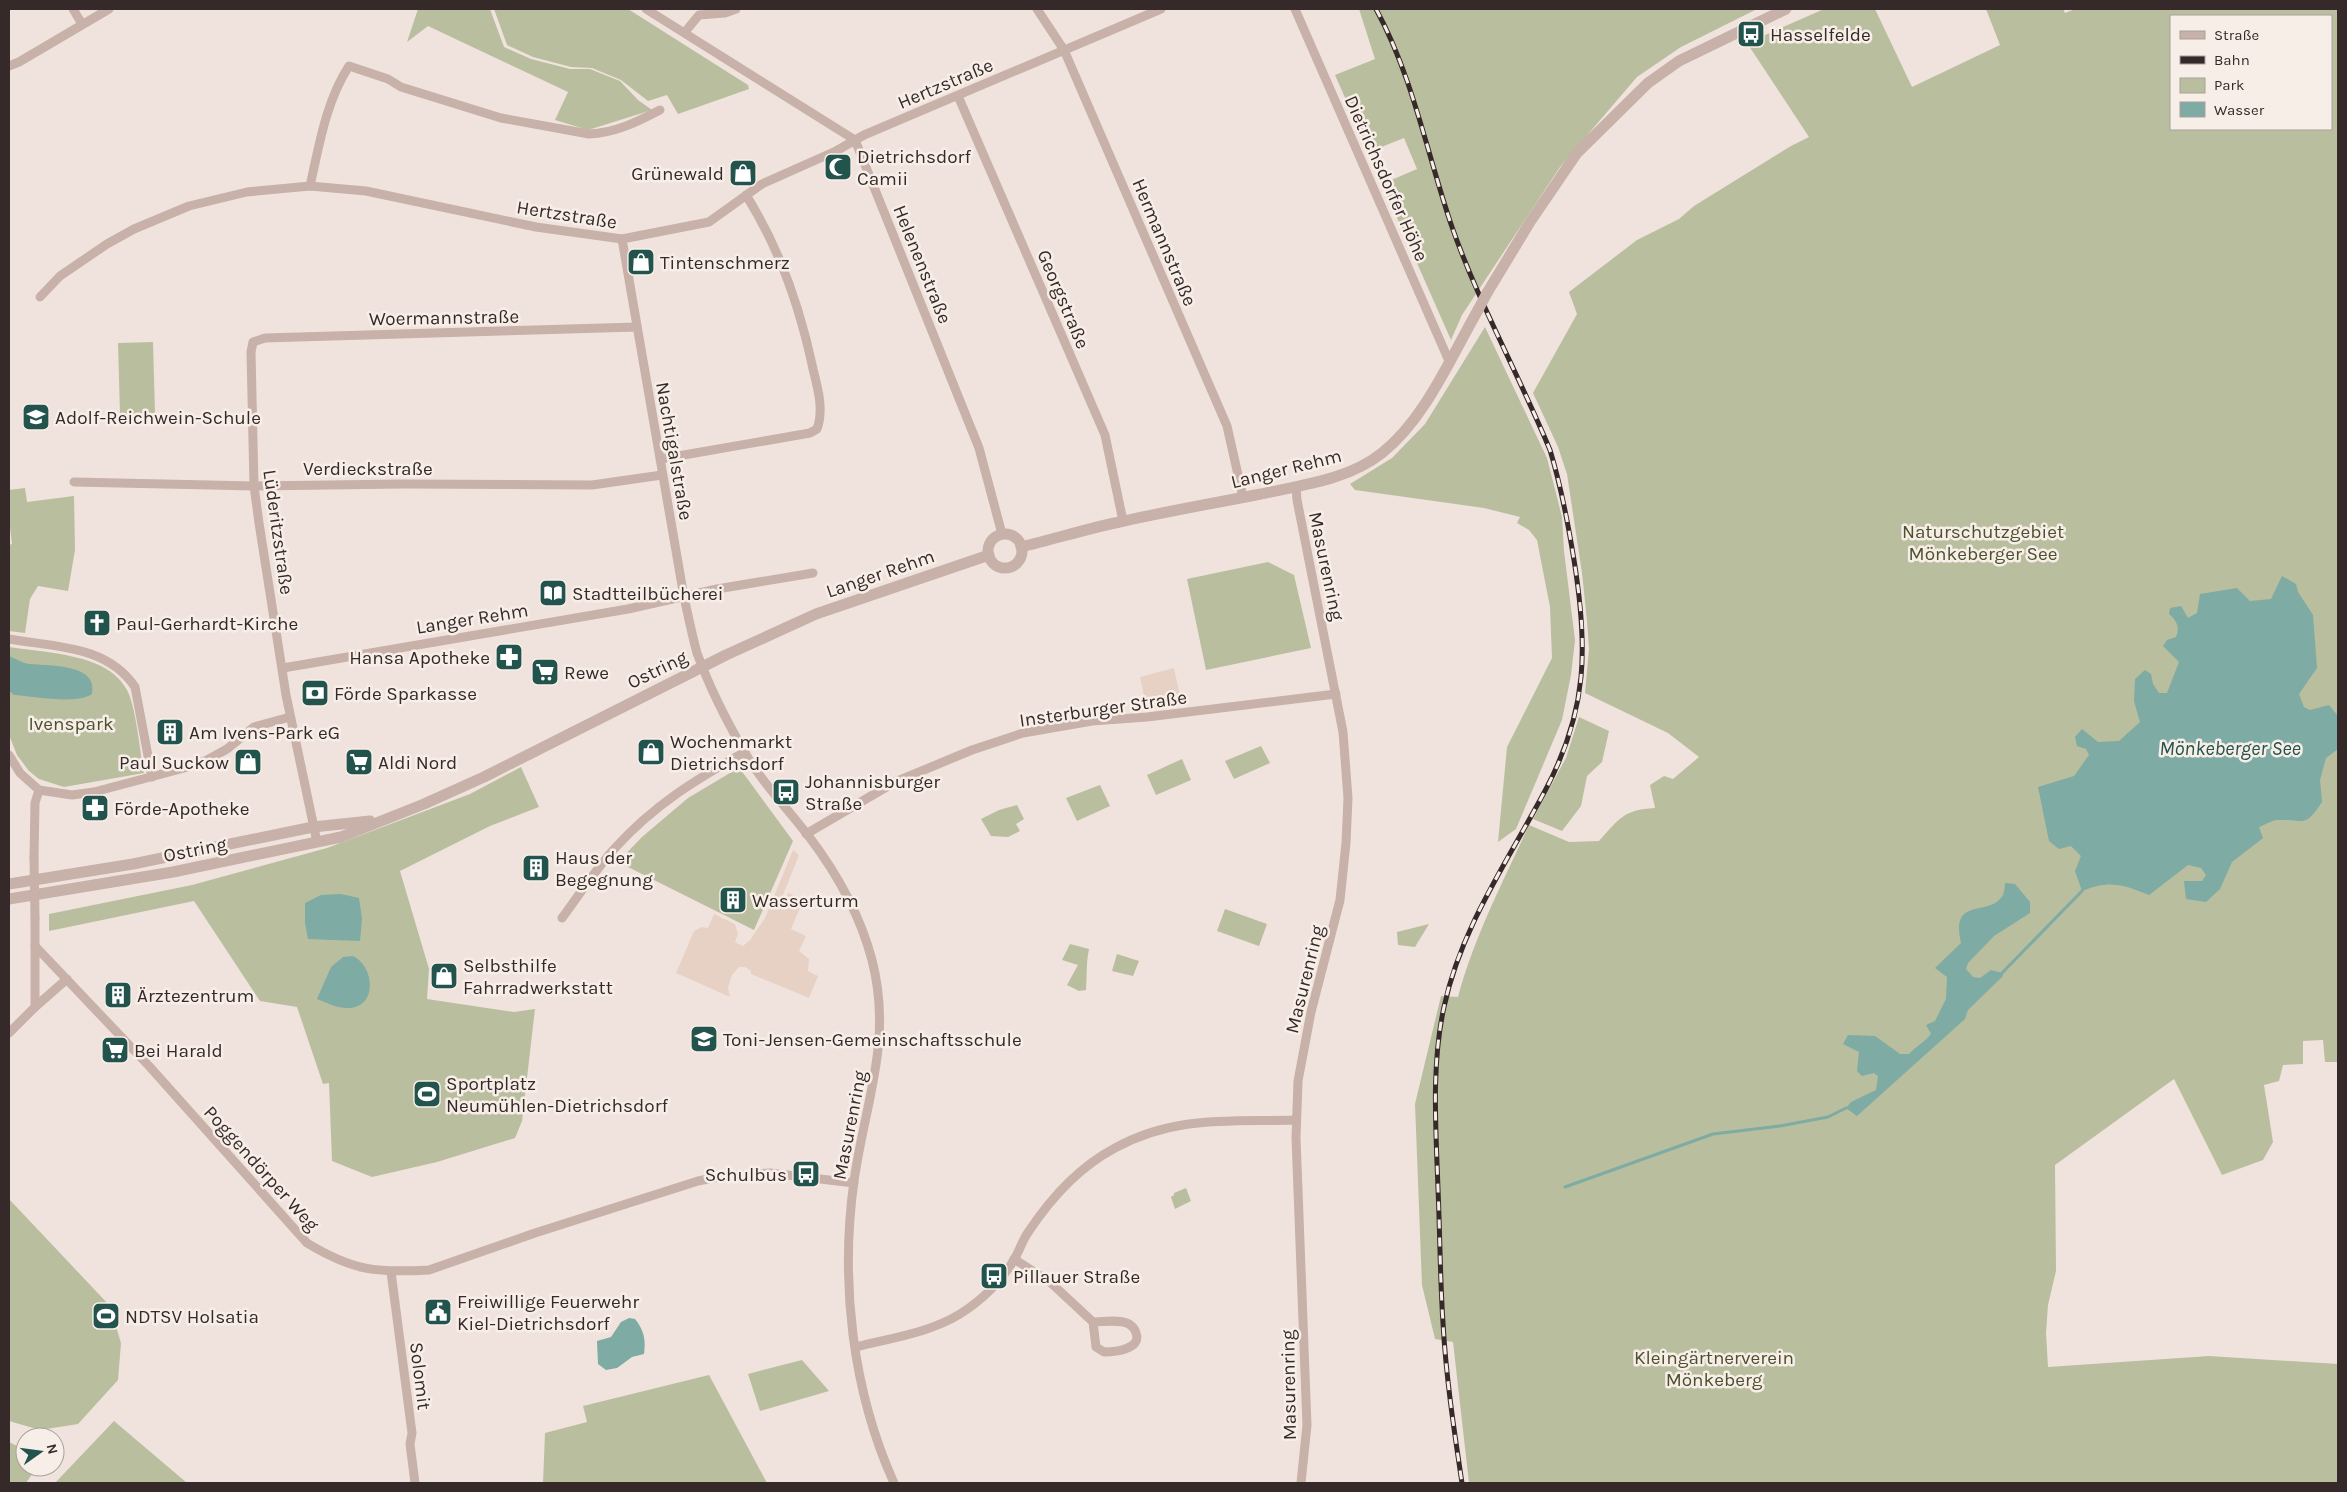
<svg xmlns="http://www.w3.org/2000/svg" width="2347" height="1492" font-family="Karla,sans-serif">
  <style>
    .green { fill: #b9be9e; fill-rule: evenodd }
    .plaza { fill: #e7d1c5 }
    .water { fill: #7eaba3 }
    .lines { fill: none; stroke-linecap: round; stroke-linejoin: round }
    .stream { stroke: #7eaba3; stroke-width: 3 }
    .minor { stroke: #c7b1a9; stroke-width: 9 }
    .tertiary { stroke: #c7b1a9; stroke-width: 11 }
    .rail-casing { stroke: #352a29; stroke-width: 5 }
    .rail { stroke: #f8eee8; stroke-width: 3; stroke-dasharray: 9; stroke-linecap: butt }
    .minor-bridge { stroke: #c7b1a9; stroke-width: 9 }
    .tertiary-bridge { stroke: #c7b1a9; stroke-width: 11 }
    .labels { text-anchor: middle; stroke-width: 5; stroke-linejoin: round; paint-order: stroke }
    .poi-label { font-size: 19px; fill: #352a29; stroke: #f8eee8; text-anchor: start }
    .street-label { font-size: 19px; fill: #352a29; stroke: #f8eee8 }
    .park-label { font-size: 19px; fill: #4b512e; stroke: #f8eee8 }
    .water-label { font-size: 20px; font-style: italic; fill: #22534c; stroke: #f8eee8 }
  </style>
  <rect width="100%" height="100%" fill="#f0e3dd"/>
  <g class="green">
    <path d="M418,9H490L504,47L531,59L570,69H590L620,81L638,100L652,110L588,130L555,120L568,92L428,26L407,42Z"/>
    <path d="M494,9H628L748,85L749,89L678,114L667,95L648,101L621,80L592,68L571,67L533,57L507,45Z"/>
    <path d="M1359,9H1757L1681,47L1637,77L1560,167L1462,315L1451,340L1382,184L1417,169L1404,138L1369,152L1335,75L1375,59Z"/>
    <path d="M1824,9H1875L1912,87L2000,45L1986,9H2063L2065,13L2075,9H2338V1062H2325L2323,1040L2303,1041V1064L2283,1065L2279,1081L2264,1085L2273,1142L2263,1160L2222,1175L2174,1079L2055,1165L2056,1271L2048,1305L2046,1333L2048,1367L2209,1356L2338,1364V1483H1469L1453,1342L1435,1339L1422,1285L1415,1104L1441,996L1458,997C1474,937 1503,882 1529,825L1569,842L1599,841C1620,818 1623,810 1655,808L1650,785L1664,776L1673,779L1699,757L1668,733L1585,693L1589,649L1587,621L1582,573L1567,474L1558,447L1533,393L1577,314L1569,292L1637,240L1679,219L1694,206L1791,146L1809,137L1747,43ZM2171,16H2331V129H2171Z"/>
    <path d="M1485,327L1547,458L1562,517L1564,551L1575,640L1571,675L1562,720L1516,829L1498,842L1507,747L1552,658L1550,607L1537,540L1529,530L1517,523L1520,517L1484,508L1355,490L1350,484L1392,458L1425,424Z"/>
    <path d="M153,342L155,413L120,414L118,343Z"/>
    <path d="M25,488L27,502L74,496L75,550L68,591L38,586L30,599L25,633L9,631V545L12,544L9,519V490Z"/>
    <path d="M1268,562L1294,575L1311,648L1206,670L1187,579Z"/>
    <path d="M9,647C45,653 108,653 127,690C136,706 140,753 144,773L64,787L39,779L29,771L17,755L9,735Z"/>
    <path d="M1579,717L1609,731L1602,762L1587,776L1581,806L1562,831L1533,819L1566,758Z"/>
    <path d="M1261,746L1270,763L1234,779L1225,761Z"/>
    <path d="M1182,759L1191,780L1156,795L1147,775Z"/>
    <path d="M521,767L539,807L490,826L400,871L429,969L427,999L514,1012L535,1009L522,1121L515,1138L437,1162L372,1177L332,1161L329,1083L323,1084L297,1007L260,1001L194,901L49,931V914L192,885L327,848L470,794Z"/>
    <path d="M735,770H741L793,841L754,930L618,862L642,837L688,798Z"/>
    <path d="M1100,785L1110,806L1077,821L1066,798Z"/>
    <path d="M1017,805L1024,819L1016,824L1020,831L1008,837L991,836L981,819L999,810Z"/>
    <path d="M1225,909L1267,924L1259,946L1217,931Z"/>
    <path d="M1429,924L1415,947L1398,945L1397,932Z"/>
    <path d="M1070,944L1089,949C1086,963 1087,976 1086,990L1079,991L1067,985L1078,965L1062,960Z"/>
    <path d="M1117,954L1139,961L1133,976L1112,971Z"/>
    <path d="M1186,1188L1191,1201L1175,1209L1171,1197L1174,1195V1193Z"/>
    <path d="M9,1199L110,1306L121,1343L118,1380L78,1424L40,1430L9,1421Z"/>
    <path d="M802,1360L829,1391L760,1411L748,1374Z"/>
    <path d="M709,1375L767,1483H543L545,1433L587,1422L583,1406Z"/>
    <path d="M114,1421L187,1483H55Z"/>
    <path d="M9,1442L25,1450V1467H37L26,1483H9Z"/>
  </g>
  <g class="plaza">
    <path d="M1174,668L1182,705L1150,709L1148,700H1145L1140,677Z"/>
    <path d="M793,850L799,855L781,900L785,902L788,893L799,897L798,900L802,903L791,929L806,936L799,951L809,959L808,971L818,976L809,998L751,974V971L745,967H739L732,975L728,987L730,997L676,973L694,931L702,927L708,928L714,914L735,924L738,934L735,942L743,946L750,940L765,918Z"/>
  </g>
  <g class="water">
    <path d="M2282,576L2296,584L2298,592L2313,615L2317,668L2299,694L2304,707L2310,710L2329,705L2338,716V749L2326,758L2320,780L2322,802C2304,829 2305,819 2278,820C2272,820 2265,825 2259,827L2263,838L2232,862L2220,889L2206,902L2186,899L2184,881H2202L2206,875L2201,868L2188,865L2149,895C2122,884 2109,880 2082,891L2075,871L2081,856L2071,846L2059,849L2049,841L2038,787L2074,776L2089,755L2086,749L2077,746L2075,737L2082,729L2098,742L2119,741L2140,722L2134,701L2135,679L2145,670L2151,674L2153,684L2159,693H2167L2179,662L2163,646L2167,640L2176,637C2180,627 2177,621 2169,614L2170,608L2181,606L2188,618L2197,613L2200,594L2237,588L2250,601L2271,599Z"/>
    <path d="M9,656C14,658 19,661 24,663C42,667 99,661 92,694C76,705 33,696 14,695L9,691Z"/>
    <path d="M2005,883L2015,884L2030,902V913L1994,936L1968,963L1966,969L1973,977L1980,978L1991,970L2002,973L2003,976L1968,1010L1965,1019L1857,1116L1846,1108L1851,1102L1876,1090L1878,1076L1874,1073L1862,1076L1857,1071L1859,1052L1843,1044L1848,1035L1875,1036L1900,1054H1909C1916,1046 1925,1042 1931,1034L1926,1025L1935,1021L1946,999L1947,977L1935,968L1961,943C1950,895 1990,918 2003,895C2004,892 2005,887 2005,883Z"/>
    <path d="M341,894L359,898L362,919L360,941L308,939L305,923V903L321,895Z"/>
    <path d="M353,956C374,966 378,1006 350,1008C338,1009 328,1003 317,999L331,967L343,957Z"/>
    <path d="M629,1318L635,1319C644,1330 646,1340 644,1354L632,1357L617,1368L606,1370L598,1364L597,1341L611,1337L621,1322Z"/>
  </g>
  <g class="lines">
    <g class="stream">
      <path d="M2002,973L2082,891"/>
      <path d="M1565,1187L1713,1134L1780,1126L1828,1117L1846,1108"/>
    </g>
    <g class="minor">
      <path d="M73,9L82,24"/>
      <path d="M646,9L855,140L979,448L1002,534"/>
      <path d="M1037,9L1064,50L1227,426L1243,497"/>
      <path d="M1295,9L1449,361"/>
      <path d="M685,32L699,15L725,13L736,9"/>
      <path d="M9,66L19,62L109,9"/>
      <path d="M958,96L1105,435L1123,521"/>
      <path d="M310,186C319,146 326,101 349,66L388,79L401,87L501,118L589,134C615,133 637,122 660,110"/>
      <path d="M622,239L684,597C688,615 692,635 697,653C709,686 726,720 744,751C762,783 788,809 810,838C838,875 860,915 872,960C893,1042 865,1102 854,1181C840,1281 852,1390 894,1483"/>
      <path d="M40,297L60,276L107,244L134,229L189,206L247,192L310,186L366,191L536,227L622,239L709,222L762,184L836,151L864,135L1161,9"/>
      <path d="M661,459L810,433L817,429C824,410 818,389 813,369C800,307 780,249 746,195"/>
      <path d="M74,482L254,486L403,484L592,485L662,475"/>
      <path d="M1296,487L1297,500L1343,732L1348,798L1346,843L1340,900L1311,1012L1298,1081L1296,1138L1307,1425L1301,1483"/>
      <path d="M9,639C54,647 107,645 135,687L152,777"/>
      <path d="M283,668L628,609L717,589L813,573"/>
      <path d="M9,755L20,773L39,790L72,795L94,792L188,767L207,760L227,749L254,727L290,717"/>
      <path d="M806,834L895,782L972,750L1023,733L1092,721L1147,717L1336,694"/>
      <path d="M317,842L286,695L259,523L254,486L251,352L253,342L265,338L637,327"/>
      <path d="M34,858L35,803L39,790"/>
      <path d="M562,918C579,895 596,869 615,848C654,805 695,780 745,752"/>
      <path d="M35,946L149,1066L307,1243C353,1271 377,1273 429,1270L535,1233L698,1181L724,1176L770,1173L854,1183"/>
      <path d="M35,1007L67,979"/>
      <path d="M9,1033L35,1007V918"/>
      <path d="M1014,1259L1050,1282L1093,1322C1103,1322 1120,1319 1129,1324C1132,1326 1135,1329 1136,1333C1142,1349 1115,1352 1104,1352L1096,1347L1093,1322"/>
      <path d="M391,1272L412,1433L410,1444L415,1483"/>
      <path d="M856,1347C891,1338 929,1333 960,1314C981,1301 1003,1280 1015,1258C1020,1249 1023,1239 1029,1231C1051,1198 1079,1167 1115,1148C1175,1115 1230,1122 1295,1120"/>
    </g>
    <g class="tertiary">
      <path d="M1487,293L1530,222L1577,153L1648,83L1679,61L1786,9"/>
      <circle cx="1005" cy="551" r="17"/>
      <path d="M1021,547C1055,539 1089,528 1124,521C1169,511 1215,503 1261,494C1302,485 1348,480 1382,453C1425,419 1451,357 1478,310"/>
      <path d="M9,884L133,864L313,827L370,821"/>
      <path d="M9,899L173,872L341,837L424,804L484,777L726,655L816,614L989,555"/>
    </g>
    <defs>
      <path id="rail" d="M1376,9C1413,77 1427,154 1452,227C1479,304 1519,375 1550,450C1561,486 1568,523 1574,560C1588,647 1588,709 1546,789C1508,861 1461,927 1444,1007C1431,1066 1436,1129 1438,1189C1440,1234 1440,1279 1443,1323C1446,1377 1454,1430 1462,1483"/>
    </defs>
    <use href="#rail" class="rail-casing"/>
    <use href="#rail" class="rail"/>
    <path class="minor-bridge" d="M34,858L35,918"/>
    <path class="tertiary-bridge" d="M1478,310L1487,293"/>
  </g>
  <defs>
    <symbol id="bus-square" viewBox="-11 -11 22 22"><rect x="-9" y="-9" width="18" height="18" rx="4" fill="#22534c" stroke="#f8eee8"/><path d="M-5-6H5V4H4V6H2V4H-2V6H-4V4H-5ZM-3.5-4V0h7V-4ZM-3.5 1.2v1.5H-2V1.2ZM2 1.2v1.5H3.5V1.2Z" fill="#fff"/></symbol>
    <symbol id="mosque-square" viewBox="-11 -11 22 22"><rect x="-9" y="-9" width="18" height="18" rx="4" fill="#22534c" stroke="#f8eee8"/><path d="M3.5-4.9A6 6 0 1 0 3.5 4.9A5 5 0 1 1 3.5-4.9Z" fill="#fff"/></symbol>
    <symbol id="shop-square" viewBox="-11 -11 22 22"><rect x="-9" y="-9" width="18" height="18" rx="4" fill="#22534c" stroke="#f8eee8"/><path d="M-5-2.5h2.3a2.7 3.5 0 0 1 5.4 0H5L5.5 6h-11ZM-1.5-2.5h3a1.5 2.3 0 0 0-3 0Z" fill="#fff"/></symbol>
    <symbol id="school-square" viewBox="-11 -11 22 22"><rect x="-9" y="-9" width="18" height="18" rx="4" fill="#22534c" stroke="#f8eee8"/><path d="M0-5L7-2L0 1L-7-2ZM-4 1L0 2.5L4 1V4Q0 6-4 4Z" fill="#fff"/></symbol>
    <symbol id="library-square" viewBox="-11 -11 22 22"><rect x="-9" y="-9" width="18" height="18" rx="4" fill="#22534c" stroke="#f8eee8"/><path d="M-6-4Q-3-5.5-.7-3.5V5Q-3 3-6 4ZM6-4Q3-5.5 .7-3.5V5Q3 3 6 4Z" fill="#fff"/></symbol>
    <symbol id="church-square" viewBox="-11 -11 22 22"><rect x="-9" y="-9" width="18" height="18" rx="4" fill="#22534c" stroke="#f8eee8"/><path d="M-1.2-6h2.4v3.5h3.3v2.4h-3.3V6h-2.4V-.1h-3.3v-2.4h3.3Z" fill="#fff"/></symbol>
    <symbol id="pharmacy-square" viewBox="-11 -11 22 22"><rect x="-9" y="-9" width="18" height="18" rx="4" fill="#22534c" stroke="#f8eee8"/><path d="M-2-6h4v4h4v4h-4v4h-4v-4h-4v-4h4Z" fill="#fff"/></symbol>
    <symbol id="supermarket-square" viewBox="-11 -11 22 22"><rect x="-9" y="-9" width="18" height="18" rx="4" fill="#22534c" stroke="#f8eee8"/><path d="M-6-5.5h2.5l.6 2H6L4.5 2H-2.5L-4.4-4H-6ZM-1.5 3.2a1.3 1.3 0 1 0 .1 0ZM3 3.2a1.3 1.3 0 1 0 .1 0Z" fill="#fff"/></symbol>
    <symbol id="bank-square" viewBox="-11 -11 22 22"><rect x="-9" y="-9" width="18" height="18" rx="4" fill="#22534c" stroke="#f8eee8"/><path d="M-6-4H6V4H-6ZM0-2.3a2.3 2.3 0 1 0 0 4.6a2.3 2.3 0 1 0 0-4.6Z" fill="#fff"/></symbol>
    <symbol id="building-square" viewBox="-11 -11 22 22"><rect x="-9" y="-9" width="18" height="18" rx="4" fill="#22534c" stroke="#f8eee8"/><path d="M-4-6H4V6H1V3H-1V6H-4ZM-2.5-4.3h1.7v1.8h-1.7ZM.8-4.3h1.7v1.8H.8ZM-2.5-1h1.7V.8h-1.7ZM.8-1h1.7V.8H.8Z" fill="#fff"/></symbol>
    <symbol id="stadium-square" viewBox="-11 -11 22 22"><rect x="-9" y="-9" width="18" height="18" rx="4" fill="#22534c" stroke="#f8eee8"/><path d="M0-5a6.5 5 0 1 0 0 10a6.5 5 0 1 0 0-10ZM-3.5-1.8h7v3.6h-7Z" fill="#fff"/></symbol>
    <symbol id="civic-square" viewBox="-11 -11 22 22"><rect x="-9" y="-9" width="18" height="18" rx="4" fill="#22534c" stroke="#f8eee8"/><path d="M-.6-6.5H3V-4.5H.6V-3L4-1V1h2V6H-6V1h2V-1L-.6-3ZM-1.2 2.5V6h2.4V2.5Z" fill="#fff"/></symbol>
  </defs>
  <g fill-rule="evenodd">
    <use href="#bus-square" x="1735" y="18" width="32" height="32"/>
    <use href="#mosque-square" x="822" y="151" width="32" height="32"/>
    <use href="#shop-square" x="727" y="157" width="32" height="32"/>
    <use href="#shop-square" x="625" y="246" width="32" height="32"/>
    <use href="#school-square" x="20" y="401" width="32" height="32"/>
    <use href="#library-square" x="537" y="577" width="32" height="32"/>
    <use href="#church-square" x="81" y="607" width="32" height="32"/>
    <use href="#pharmacy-square" x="493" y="641" width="32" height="32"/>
    <use href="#supermarket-square" x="529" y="656" width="32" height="32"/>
    <use href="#bank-square" x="299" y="677" width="32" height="32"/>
    <use href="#building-square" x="154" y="716" width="32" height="32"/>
    <use href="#shop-square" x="635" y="736" width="32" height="32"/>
    <use href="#shop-square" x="232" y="746" width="32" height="32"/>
    <use href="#supermarket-square" x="343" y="746" width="32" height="32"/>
    <use href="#bus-square" x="770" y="776" width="32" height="32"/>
    <use href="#pharmacy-square" x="79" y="792" width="32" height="32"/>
    <use href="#building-square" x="520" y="852" width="32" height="32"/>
    <use href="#building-square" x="717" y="884" width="32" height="32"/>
    <use href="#shop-square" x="428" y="960" width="32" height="32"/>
    <use href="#building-square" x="102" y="979" width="32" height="32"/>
    <use href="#school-square" x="688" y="1023" width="32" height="32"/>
    <use href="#supermarket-square" x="99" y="1034" width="32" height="32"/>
    <use href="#stadium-square" x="411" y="1078" width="32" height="32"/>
    <use href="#bus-square" x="790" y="1158" width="32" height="32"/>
    <use href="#bus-square" x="978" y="1260" width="32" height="32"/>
    <use href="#civic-square" x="422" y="1296" width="32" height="32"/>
    <use href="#stadium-square" x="90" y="1300" width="32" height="32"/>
  </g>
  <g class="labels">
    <g class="poi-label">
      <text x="1770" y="41">Hasselfelde</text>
      <text x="857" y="163">Dietrichsdorf<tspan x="857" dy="22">Camii</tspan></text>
      <text x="724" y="180" text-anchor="end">Grünewald</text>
      <text x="660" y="269">Tintenschmerz</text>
      <text x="55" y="424">Adolf-Reichwein-Schule</text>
      <text x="572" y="600">Stadtteilbücherei</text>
      <text x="116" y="630">Paul-Gerhardt-Kirche</text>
      <text x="490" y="664" text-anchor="end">Hansa Apotheke</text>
      <text x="564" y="679">Rewe</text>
      <text x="334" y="700">Förde Sparkasse</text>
      <text x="189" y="739">Am Ivens-Park eG</text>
      <text x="670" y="748">Wochenmarkt<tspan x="670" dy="22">Dietrichsdorf</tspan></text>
      <text x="229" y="769" text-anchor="end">Paul Suckow</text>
      <text x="378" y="769">Aldi Nord</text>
      <text x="805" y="788">Johannisburger<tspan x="805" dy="22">Straße</tspan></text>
      <text x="114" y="815">Förde-Apotheke</text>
      <text x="555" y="864">Haus der<tspan x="555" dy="22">Begegnung</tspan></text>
      <text x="752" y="907">Wasserturm</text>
      <text x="463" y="972">Selbsthilfe<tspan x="463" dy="22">Fahrradwerkstatt</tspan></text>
      <text x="137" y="1002">Ärztezentrum</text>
      <text x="723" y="1046">Toni-Jensen-Gemeinschaftsschule</text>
      <text x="134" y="1057">Bei Harald</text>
      <text x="446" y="1090">Sportplatz<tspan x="446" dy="22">Neumühlen-Dietrichsdorf</tspan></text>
      <text x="787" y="1181" text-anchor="end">Schulbus</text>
      <text x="1013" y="1283">Pillauer Straße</text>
      <text x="457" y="1308">Freiwillige Feuerwehr<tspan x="457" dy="22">Kiel-Dietrichsdorf</tspan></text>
      <text x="125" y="1323">NDTSV Holsatia</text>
    </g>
    <g class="street-label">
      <text transform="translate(945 83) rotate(-23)" y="7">Hertzstraße</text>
      <text transform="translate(1387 178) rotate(66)" y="7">Dietrichsdorfer Höhe</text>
      <text transform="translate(567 214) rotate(9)" y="7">Hertzstraße</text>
      <text transform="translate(1165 242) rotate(67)" y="7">Hermannstraße</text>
      <text transform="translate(923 264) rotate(68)" y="7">Helenenstraße</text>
      <text transform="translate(1064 299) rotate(67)" y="7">Georgstraße</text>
      <text transform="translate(444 317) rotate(-1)" y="7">Woermannstraße</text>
      <text transform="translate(675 451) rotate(80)" y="7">Nachtigalstraße</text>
      <text x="368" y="475">Verdieckstraße</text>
      <text transform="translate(1286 468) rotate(-14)" y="7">Langer Rehm</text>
      <text transform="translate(279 532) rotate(82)" y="7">Lüderitzstraße</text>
      <text transform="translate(1327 566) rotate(78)" y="7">Masurenring</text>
      <text transform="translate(880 573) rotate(-19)" y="7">Langer Rehm</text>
      <text transform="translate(472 618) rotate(-9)" y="7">Langer Rehm</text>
      <text transform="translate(657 669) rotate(-26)" y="7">Ostring</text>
      <text transform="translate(1103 708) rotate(-8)" y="7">Insterburger Straße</text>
      <text transform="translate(195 849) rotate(-11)" y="7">Ostring</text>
      <text transform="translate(1304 979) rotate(-76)" y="7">Masurenring</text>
      <text transform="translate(849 1125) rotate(-79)" y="7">Masurenring</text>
      <text transform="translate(262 1168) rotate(48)" y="7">Poggendörper Weg</text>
      <text transform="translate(421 1376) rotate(83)" y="7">Solomit</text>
      <text transform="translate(1288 1385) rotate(-91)" y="7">Masurenring</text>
    </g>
    <g class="park-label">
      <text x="1983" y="538">Naturschutzgebiet<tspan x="1983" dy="22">Mönkeberger See</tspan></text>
      <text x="71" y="730">Ivenspark</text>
      <text x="1714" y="1364">Kleingärtnerverein<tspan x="1714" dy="22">Mönkeberg</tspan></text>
    </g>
    <g class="water-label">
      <text x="2230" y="755">Mönkeberger See</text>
    </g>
  </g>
  <rect width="2347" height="1492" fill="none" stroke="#352a29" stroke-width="20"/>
  <rect x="2170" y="15" width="162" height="115" fill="#f8eee8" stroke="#aaa09c"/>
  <rect x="2180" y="31" width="25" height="8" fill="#c7b1a9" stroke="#aaa09c"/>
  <text x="2214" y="40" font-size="15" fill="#352a29">Straße</text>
  <rect x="2180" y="56" width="25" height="8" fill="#352a29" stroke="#aaa09c"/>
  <text x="2214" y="65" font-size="15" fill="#352a29">Bahn</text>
  <rect x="2180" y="78" width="25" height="15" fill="#b9be9e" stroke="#aaa09c"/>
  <text x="2214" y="90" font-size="15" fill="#352a29">Park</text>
  <rect x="2180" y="102" width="25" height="15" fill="#7eaba3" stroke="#aaa09c"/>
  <text x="2214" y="115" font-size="15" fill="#352a29">Wasser</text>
  <g transform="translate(40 1452) rotate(76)"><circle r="24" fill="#f8eee8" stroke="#aaa09c"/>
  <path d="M0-4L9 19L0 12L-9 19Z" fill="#22534c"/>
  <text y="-8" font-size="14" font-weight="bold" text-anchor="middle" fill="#352a29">N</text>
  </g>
</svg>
